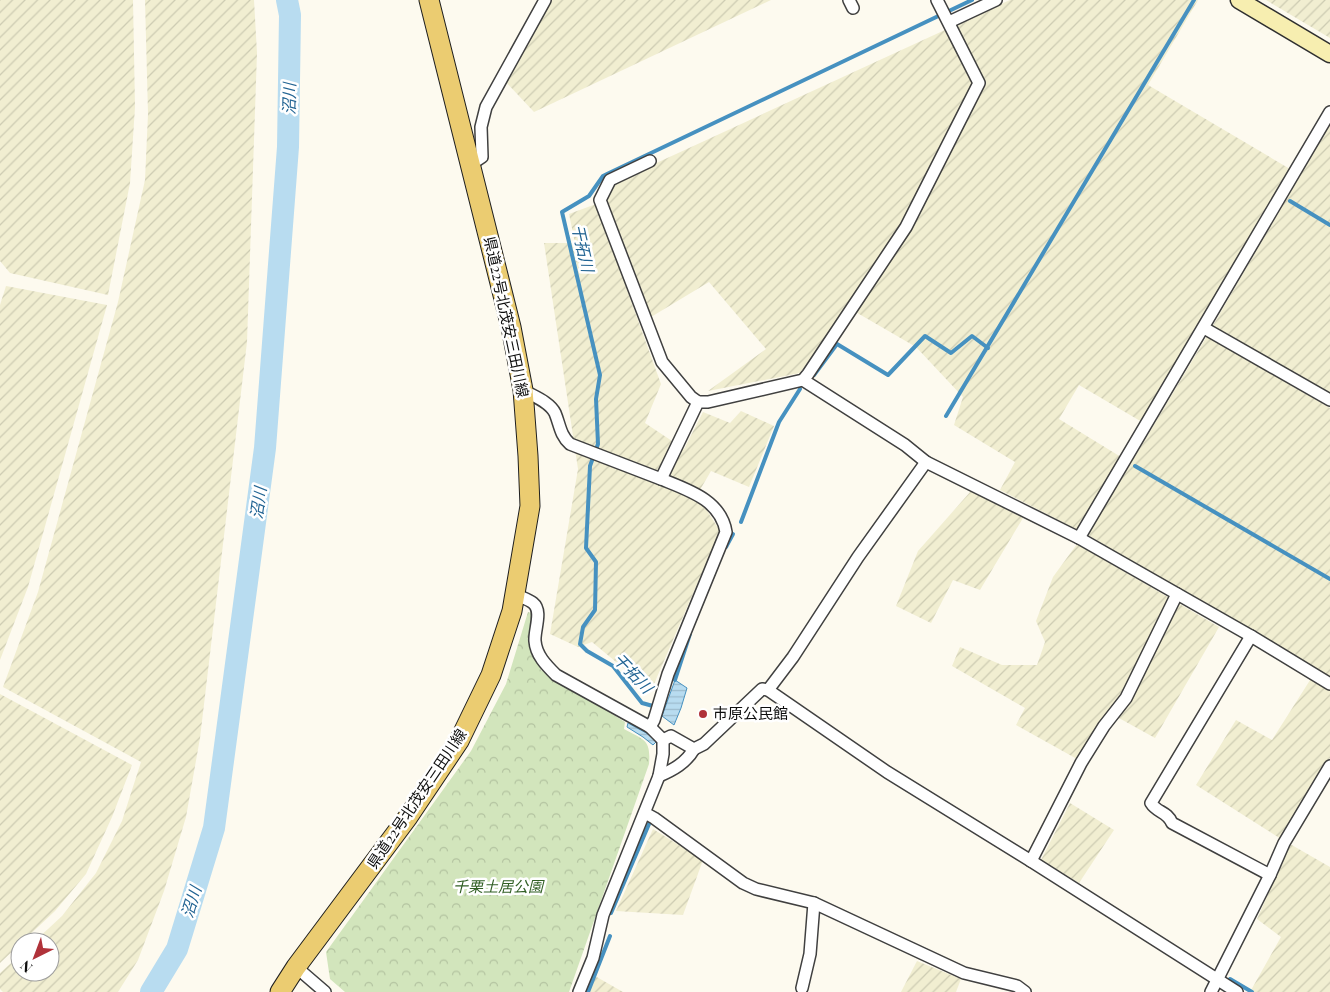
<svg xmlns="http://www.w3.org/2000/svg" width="1330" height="992" font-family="'Playfair Display','Noto Sans JP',serif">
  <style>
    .farmland { fill: url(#farmland-furrows) }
    .park { fill: url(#park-crowns) }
    .water { fill: url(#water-rules); stroke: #4691c0 }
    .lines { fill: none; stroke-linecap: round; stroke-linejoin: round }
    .stream { stroke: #4691c0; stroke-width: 4 }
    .river { stroke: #b8dcf0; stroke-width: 22 }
    .street-casing { stroke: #404040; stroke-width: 14 }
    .secondary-casing { stroke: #2f2f2f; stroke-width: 19 }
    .primary-casing { stroke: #1e1e1e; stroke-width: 21 }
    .street { stroke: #fff; stroke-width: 11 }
    .secondary { stroke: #f7eeb0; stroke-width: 16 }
    .primary { stroke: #ebcc71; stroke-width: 19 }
    .poi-dot { fill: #b0323a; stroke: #fff; stroke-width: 2 }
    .labels { text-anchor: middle; stroke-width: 5; stroke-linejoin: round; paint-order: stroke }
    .street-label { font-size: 15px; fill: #0d0d0d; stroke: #fff }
    .poi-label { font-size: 15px; fill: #0d0d0d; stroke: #fff; text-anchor: start }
    .park-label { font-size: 15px; font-style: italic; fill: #315f24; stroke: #fff }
    .water-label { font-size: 16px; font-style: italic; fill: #226493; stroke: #fff }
  </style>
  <defs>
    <pattern id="farmland-furrows" width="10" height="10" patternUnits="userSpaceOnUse" patternTransform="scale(1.25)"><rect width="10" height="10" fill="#f1eed1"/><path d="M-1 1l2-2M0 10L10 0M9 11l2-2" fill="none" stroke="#cdcbb2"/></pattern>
    <pattern id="park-crowns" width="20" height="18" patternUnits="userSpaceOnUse" patternTransform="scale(1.25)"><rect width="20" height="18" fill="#d2e5bc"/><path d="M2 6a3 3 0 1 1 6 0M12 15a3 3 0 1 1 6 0" fill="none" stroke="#b3c3a0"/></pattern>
    <pattern id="water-rules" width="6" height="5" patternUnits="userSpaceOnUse" patternTransform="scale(1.25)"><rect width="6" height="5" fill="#b8dcf0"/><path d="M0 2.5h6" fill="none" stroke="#9dbccd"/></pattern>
  </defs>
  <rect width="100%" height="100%" fill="#fdfaef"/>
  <g class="farmland">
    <path d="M0,0H133L135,107L130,183L108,295L10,273L0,261Z"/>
    <path d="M145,0H254L257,53L247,342L200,738L186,817L164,891L138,960L118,992H3L0,989V973L20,955V972H50V942H34L62,916L96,873L122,821L141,762L3,687L38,592L118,302L145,180L148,114Z"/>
    <path d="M552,0H771L534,112L504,80Z"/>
    <path d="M1010,0H1198L1148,85L1290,169L1142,422L1079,385L1059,419L1121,457L1078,530L1000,490L1015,462L954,425L963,397L916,347L847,307L800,373L708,391L766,349L709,282L651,317L604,200L613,183Z"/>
    <path d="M1266,0H1330V38Z"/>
    <path d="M1330,124V396L1212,327Z"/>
    <path d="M596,204L661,384L645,423L684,449L703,412L730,423L741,411L774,426L749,487L711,471L697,495L720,531L651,691L592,642L578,647L550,634L578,469L544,243H575L569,214Z"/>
    <path d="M6,286L107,305L28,587L0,660V305Z"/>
    <path d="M1207,336L1330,408V679L1088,535Z"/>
    <path d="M971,491L1023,518L980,590L953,580L931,623L896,606L918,551Z"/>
    <path d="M1077,544L1219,627L1155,738L1108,712L1077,759L1016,725L1025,708L952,666L960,647L1002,665H1037L1045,642L1036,621L1053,577Z"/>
    <path d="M1312,677L1330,689V758L1281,839L1196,785L1236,720L1272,740Z"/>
    <path d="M0,694L132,765L112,817L86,874L55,911L22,942H20V944L0,963Z"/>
    <path d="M1070,803L1114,830L1079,883L1041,860Z"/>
    <path d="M653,829L703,860L683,915L616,911Z"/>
    <path d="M1290,844L1330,867V992H1250L1281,937L1257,919Z"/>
    <path d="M917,961L961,979L956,992H901Z"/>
    <path d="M595,976L623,992H589Z"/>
  </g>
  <path class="park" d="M528,612L534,614L532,641L541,670L625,722L624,729C644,740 651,739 649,764L569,992H345L330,979L326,952L471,751L506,684Z"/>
  <g class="water">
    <path d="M675,680L687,688L681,708L674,725L662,716Z"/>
    <path d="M628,723L648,734L657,741L653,745L643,737L627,727Z"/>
  </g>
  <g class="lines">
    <g class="stream">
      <path d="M1290,201L1330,225"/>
      <path d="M814,375L837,344L888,375L925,336L951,353L972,336L988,348"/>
      <path d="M946,416L1194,0"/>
      <path d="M1135,466L1330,579"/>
      <path d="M741,522L779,422L800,389"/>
      <path d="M726,547L733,534"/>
      <path d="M675,680L690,634"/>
      <path d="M653,706L642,703L613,666L587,651L580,644L583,627L595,610L596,562L586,548L590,466L598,444L596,399L600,375L562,212L589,196L603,176L607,174L972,0"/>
      <path d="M611,913L649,824"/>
      <path d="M1230,979L1252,992"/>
      <path d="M588,992L610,936"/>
    </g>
    <path class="river" d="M151,992L177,949L214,828L265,448L288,147L290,15L287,0"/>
    <defs>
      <g id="street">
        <path d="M849,0L853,8"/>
        <path d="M949,22L996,0"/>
        <path d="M650,161L610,180L600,200L662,362L691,397L698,402"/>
        <path d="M470,165L482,157L481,127L486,107L545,0"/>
        <path d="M1204,328L1330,400"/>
        <path d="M803,380L905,445L926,462L1079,538L1251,636L1330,684"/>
        <path d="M523,390C533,396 550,402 555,413C560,425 560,435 570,444L661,479L698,402H708L803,380L808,374L906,227L979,83L937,0"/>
        <path d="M1079,538L1330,112"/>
        <path d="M515,594C520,597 528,599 533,603C543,611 534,630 535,641C536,655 546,665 556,675L650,727L663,740V754L659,776L603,915L593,958L579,992"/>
        <path d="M1251,636L1151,803C1157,813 1167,811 1172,823L1270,875"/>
        <path d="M768,690L793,657L858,557L926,462"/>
        <path d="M650,727L654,720L668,674L726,532C721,500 688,490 661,479"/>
        <path d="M663,740L671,736L694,749L704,744L762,689L768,690L887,772L1031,861L1237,992"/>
        <path d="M659,776C673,770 686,763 694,749"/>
        <path d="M645,813L654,818L743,883L756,889L814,903L964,973L1017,986L1025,992"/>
        <path d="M1031,861L1081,763L1104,726L1126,698L1177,594"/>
        <path d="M296,967L325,992"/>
        <path d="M802,988L810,954L814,903"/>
        <path d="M1211,992L1270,875L1284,843L1330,766"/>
      </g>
      <path id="secondary" d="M1239,0L1330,54"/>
      <path id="primary" d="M280,992L296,967L408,817L459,741L491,675L512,611L530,506L528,456L523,390L511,327L429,0"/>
    </defs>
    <use href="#street" class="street-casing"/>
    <use href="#secondary" class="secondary-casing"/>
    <use href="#primary" class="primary-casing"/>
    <use href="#street" class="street"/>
    <use href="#secondary" class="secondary"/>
    <use href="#primary" class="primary"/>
  </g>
  <circle class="poi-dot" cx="703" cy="714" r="5"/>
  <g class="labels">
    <g class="street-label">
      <text transform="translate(506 317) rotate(78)" y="5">県道22号北茂安三田川線</text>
      <text transform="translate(417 799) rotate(-56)" y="5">県道22号北茂安三田川線</text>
    </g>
    <g class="poi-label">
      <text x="713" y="719">市原公民館</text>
    </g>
    <g class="park-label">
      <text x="498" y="892">千栗土居公園</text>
    </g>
    <g class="water-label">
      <text transform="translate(289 99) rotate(-89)" y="6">沼川</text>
      <text transform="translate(583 248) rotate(77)" y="6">干拓川</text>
      <text transform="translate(258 503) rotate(-82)" y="6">沼川</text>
      <text transform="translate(633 673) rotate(46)" y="6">干拓川</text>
      <text transform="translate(191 902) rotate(-73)" y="6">沼川</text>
    </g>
  </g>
  <g transform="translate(35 957) rotate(222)"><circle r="24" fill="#ffffff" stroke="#9e9e9e"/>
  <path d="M0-4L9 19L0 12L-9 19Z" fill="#b0323a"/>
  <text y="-8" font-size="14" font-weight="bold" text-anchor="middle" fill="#0d0d0d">N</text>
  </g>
</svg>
